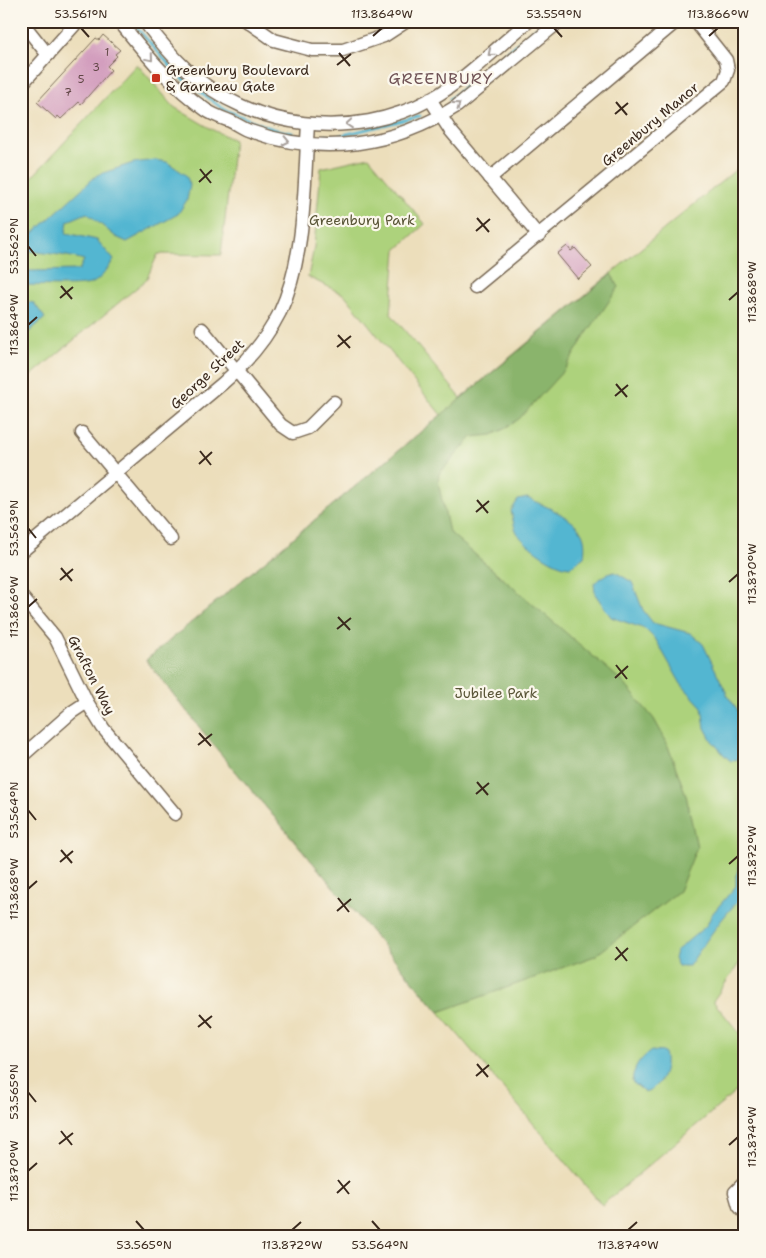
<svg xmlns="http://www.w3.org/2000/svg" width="766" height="1258" font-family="'Shantell Sans',sans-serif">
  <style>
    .green { fill: #add27c; stroke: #747e4d }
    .forest { fill: #8ab46c; stroke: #626f45 }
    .water { fill: #53b6d1; stroke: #477078 }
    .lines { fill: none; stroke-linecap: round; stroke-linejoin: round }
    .stream { stroke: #53b6d1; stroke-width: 3 }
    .building { fill: #d39ebe }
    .minor-casing { stroke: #796955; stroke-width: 15 }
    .minor { stroke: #fff; stroke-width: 12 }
    .oneway { stroke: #a79f9a }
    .ticks { fill: none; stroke: #3b2a1e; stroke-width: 2 }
    .poi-dot { fill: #c8321e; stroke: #fbf7ec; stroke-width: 2 }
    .labels { text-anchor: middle; stroke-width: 4.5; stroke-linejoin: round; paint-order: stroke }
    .number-label { font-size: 11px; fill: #614746 }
    .poi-label { font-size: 14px; fill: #3b2a1e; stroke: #fbf7ec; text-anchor: start }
    .street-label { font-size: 14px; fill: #3b2a1e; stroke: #fbf7ec }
    .park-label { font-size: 14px; fill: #585436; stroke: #fbf7ec }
    .quarter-label { font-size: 16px; letter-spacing: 1px; fill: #705356; stroke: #fbf7ec }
    .neatline { fill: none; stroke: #3b2a1e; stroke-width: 2 }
    .ticks-label { font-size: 12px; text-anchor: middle; fill: #3b2a1e }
  </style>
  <rect width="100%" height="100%" fill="#fbf7ec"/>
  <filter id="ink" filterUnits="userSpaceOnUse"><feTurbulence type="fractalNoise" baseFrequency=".02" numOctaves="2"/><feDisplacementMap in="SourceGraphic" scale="10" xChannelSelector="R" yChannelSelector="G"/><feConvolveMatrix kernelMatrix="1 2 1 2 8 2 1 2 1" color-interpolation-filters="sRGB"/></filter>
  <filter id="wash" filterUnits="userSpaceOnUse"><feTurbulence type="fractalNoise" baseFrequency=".0096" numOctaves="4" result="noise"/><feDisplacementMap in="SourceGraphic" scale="20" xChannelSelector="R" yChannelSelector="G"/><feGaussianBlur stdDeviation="1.12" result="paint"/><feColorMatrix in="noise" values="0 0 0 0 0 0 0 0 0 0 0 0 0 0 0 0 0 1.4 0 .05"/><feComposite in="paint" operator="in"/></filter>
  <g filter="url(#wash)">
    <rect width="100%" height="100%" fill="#ecdebb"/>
    <g class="green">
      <path d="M137,64L174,107L213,130L234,140L221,255L158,254L146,280L21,384V189Z"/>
      <path d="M369,157L425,224L396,250L391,314L461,398L745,162V955L713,1001L745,1040V1084L602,1205L216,748L146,660L441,415L345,295L308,277L314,247L321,168Z"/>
    </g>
    <path class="forest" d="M611,274L619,287L585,336L565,369L520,418L508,427L492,435L472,437L439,474L438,482L449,532L623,682L654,719L666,741L686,795L697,847L679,891L595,956L439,1012L216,748L146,660Z"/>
    <g class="water">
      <path d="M155,160L167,162L186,175L190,185L187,200L178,214L127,242L116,237L87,213L68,221L66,233L97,240L114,260C108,268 102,278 93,283C83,288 34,285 21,285V265L29,271L79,270L84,260C64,254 45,254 25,250L28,238L97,175L133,163Z"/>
      <path d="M21,301L34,303L45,318L21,339Z"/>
      <path d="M527,498C541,504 572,517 580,530C586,538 585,548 584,557L570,567C554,566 531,549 520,537C514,530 513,519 511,511L518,500Z"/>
      <path d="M615,572L632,582L643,610L653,623L690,633L703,644L728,696L745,721V754L741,758L731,761L726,757L712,741L705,728L702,707L681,684L656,640L645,629L611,617L595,594L594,583L607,574Z"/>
      <path d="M745,848V894C722,916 707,940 689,966H678L674,959L676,951L707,925L712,914L736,886V876Z"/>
      <path d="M651,1051L664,1052C668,1069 662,1086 645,1092L632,1082C634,1067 639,1060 651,1051Z"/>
    </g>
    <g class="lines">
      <g class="stream">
        <path d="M131,21L177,74L223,109L273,129L292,133"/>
        <path d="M450,99L545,21"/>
        <path d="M325,136L335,137L420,116"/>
      </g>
    </g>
    <g id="blocks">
      <g class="building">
        <path d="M103,35L120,50L115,54L117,56L107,66L111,70L81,104L79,102L61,119L58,116L56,119L37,102L96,38L99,40Z"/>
        <path d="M567,246L571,251L575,248L592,267L578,279L557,254Z"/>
      </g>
    </g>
  </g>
  <g filter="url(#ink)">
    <use href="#blocks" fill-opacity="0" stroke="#796955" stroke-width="1"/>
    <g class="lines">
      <defs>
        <g id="minor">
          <path d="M21,21L48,55"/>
          <path d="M119,21C145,53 171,86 206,110C213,115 222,118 230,121C237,124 243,129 250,131C322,157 394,146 457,106L560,21"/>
          <path d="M144,21C157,38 171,55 187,70C252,130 353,142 431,99C465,80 498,46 529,21"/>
          <path d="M247,21L274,40L312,50H343L384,36L407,21"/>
          <path d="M21,85L78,21"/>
          <path d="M430,99L450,130L539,236"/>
          <path d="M490,178L677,21"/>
          <path d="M475,287L724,81L728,70L726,60L695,21"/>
          <path d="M202,329L281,425L293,433L308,428L334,402"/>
          <path d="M82,433L171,539"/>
          <path d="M21,552L223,383C246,363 266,340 280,312C306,256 304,185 308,124"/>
          <path d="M21,596L55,637L87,702L103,728L175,814"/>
          <path d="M21,757L72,712L87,702"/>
          <path d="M745,1182L735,1192L739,1206L745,1213"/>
        </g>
      </defs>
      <use href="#minor" class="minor-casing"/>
      <use href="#minor" class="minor"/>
    </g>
    <defs><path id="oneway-chevron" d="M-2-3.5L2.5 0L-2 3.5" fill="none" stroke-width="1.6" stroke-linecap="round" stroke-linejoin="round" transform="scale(1.25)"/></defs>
    <g class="oneway">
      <use href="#oneway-chevron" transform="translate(491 53) rotate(140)"/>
      <use href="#oneway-chevron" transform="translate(150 58) rotate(50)"/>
      <use href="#oneway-chevron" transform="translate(457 105) rotate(-36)"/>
      <use href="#oneway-chevron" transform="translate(349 124) rotate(175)"/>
      <use href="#oneway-chevron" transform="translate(286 141) rotate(12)"/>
    </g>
  </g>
  <path class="ticks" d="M81,28L89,37M554,28L562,37M373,36L382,28M709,36L718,28M339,53L350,66M337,65L351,54M616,102L627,115M615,114L628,103M200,169L211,183M199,182L212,170M477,218L489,232M476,231L490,219M28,246L36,256M61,286L72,299M60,298L73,287M729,300L738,292M28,325L37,317M338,335L350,348M337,347L351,336M616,384L627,397M615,396L628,385M200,451L211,465M199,464L212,452M477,500L488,513M476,512L489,501M28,528L36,538M61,568L72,581M60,580L73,569M729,582L738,574M28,607L37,599M338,617L350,630M337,629L351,618M616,665L627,679M615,678L628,666M199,733L211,746M198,745L212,734M477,782L488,795M476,794L489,783M28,810L36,820M61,850L72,863M60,862L73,851M729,864L738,856M28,889L37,881M338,898L349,912M337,911L351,899M616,947L627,961M615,960L628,948M199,1015L211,1028M198,1027L212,1016M477,1064L488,1077M476,1076L489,1065M28,1092L36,1102M61,1131L72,1145M59,1144L73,1133M729,1145L738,1137M28,1171L37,1163M338,1180L349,1194M337,1193L350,1181M136,1221L144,1230M372,1221L380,1230M292,1230L301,1222M628,1230L637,1222"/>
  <rect class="poi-dot" x="151" y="73" width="10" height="10" rx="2.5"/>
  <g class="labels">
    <g class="number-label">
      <text x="107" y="56">1</text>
      <text x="96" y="71">3</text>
      <text x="81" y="83">5</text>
      <text x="68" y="96">7</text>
    </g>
    <g class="poi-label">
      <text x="166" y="75">Greenbury Boulevard<tspan x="166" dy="16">&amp; Garneau Gate</tspan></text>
    </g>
    <g class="street-label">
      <text transform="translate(650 124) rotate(-40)" y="5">Greenbury Manor</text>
      <text transform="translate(207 374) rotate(-43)" y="5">George Street</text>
      <text transform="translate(92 675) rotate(63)" y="5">Grafton Way</text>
    </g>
    <g class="park-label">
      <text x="362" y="225">Greenbury Park</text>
      <text x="496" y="698">Jubilee Park</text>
    </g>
    <g class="quarter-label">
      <text x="441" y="84">GREENBURY</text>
    </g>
  </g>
  <rect width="766" height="1258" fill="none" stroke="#fbf7ec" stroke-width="55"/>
  <rect x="28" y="28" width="710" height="1202" class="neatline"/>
  <g class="ticks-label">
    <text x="81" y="18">53.561°N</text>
    <text x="382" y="18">113.864°W</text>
    <text x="554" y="18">53.559°N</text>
    <text x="718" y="18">113.866°W</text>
    <text transform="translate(14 246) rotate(-90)" y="4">53.562°N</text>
    <text transform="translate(752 292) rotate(-90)" y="4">113.868°W</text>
    <text transform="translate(14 325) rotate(-90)" y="4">113.864°W</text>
    <text transform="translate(14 528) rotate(-90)" y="4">53.563°N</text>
    <text transform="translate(752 574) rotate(-90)" y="4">113.870°W</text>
    <text transform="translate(14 607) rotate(-90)" y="4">113.866°W</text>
    <text transform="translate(14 810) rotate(-90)" y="4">53.564°N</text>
    <text transform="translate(752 856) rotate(-90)" y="4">113.872°W</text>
    <text transform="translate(14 889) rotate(-90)" y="4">113.868°W</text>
    <text transform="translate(14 1092) rotate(-90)" y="4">53.565°N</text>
    <text transform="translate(752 1137) rotate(-90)" y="4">113.874°W</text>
    <text transform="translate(14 1171) rotate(-90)" y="4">113.870°W</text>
    <text x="144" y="1249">53.565°N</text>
    <text x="292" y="1249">113.872°W</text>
    <text x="380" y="1249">53.564°N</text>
    <text x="628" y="1249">113.874°W</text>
  </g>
</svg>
